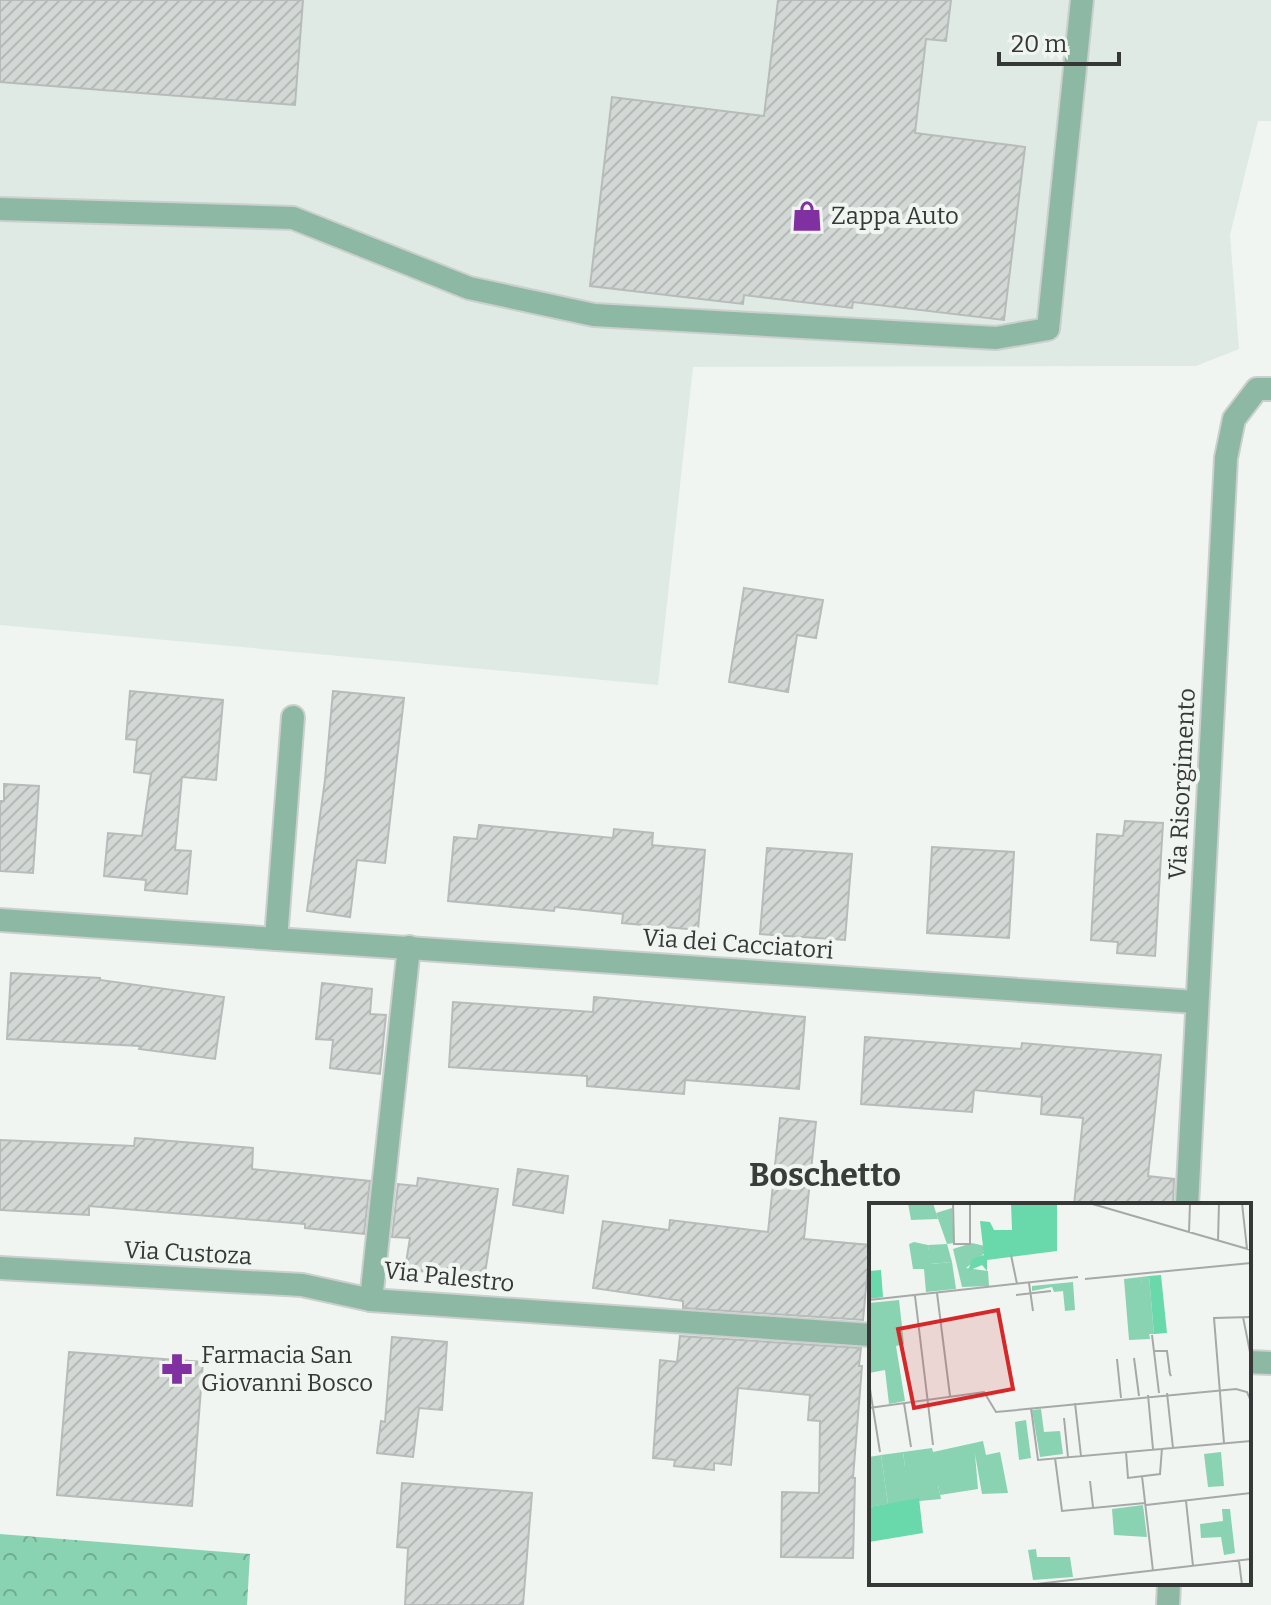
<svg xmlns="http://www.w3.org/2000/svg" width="1271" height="1605" font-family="Bitter,serif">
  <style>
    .built { fill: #deeae3 }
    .park { fill: url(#park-crowns) }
    .building { fill: url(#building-hatch); stroke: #b7bcba; stroke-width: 2 }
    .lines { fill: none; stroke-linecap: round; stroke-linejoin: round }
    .service-casing { stroke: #cbcfcd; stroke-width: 26 }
    .minor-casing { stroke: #cbcfcd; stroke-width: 26 }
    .service { stroke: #8db8a4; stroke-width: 22 }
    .minor { stroke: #8db8a4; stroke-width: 22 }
    .labels { text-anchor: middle; stroke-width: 8; stroke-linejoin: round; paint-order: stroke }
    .poi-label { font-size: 24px; fill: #363837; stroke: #f0f5f2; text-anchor: start }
    .street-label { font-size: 24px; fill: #363837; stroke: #f0f5f2 }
    .district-label { font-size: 32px; font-weight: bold; fill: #383d3a; stroke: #f0f5f2 }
    .inset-road { fill: none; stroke: #a6a9a7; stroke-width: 2 }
    .view { fill: #d62828; fill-opacity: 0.15; stroke: #d62828; stroke-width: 4 }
    .inset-edge { fill: none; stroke: #363837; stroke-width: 4 }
  </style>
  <defs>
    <pattern id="park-crowns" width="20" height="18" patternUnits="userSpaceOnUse" patternTransform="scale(2)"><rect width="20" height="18" fill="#89d3b2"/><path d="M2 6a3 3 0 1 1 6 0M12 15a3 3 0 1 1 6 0" fill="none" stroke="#71ac92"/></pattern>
    <pattern id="building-hatch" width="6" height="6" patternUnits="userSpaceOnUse" patternTransform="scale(2)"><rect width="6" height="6" fill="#d2d8d5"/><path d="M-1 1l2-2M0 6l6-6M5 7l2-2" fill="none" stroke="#b5bab7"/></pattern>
  </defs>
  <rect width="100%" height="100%" fill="#f0f5f2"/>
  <path class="built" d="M0,0H1271V121H1258L1230,235L1239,349L1196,366L693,367L658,685L0,625Z"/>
  <path class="park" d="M0,1534L250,1554L247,1605H0Z"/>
  <g class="building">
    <path d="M0,0H303L295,105L0,82Z"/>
    <path d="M778,0H951L946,41L926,39L915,133L1025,147L1004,320L853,302L852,308L744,295L743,304L590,286L612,97L764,116Z"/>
    <path d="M744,588L823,600L816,638L797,635L788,692L729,682Z"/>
    <path d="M130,691L223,700L216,780L182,777L175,850L191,851L187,894L145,890L146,880L104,876L108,833L142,836L151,774L134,772L137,740L126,739Z"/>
    <path d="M333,691L404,698L385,863L357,860L350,917L307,911L325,780Z"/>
    <path d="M4,784L39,786L33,873L0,871V801H4Z"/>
    <path d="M1125,821L1163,823L1155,956L1117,953L1118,942L1091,940L1097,834L1123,836Z"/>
    <path d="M479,825L613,838L614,829L653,833L652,845L705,850L698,930L622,923L623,914L555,907L554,911L448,901L454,837L477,839Z"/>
    <path d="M932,847L1014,852L1009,938L927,933Z"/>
    <path d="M767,848L852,854L845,940L760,934Z"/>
    <path d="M11,973L100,978V980L224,997L215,1059L139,1049L140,1046L7,1039Z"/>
    <path d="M322,983L372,989L370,1014L386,1015L380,1074L330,1068L333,1040L316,1039Z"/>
    <path d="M594,997L805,1017L799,1089L685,1080L684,1094L587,1086V1076L449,1067L453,1002L593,1012Z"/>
    <path d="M865,1037L1021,1049L1022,1043L1161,1055L1148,1176L1174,1179L1173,1205H1074L1083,1118L1041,1114L1042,1097L974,1090L972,1112L861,1104Z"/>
    <path d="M780,1118L816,1122L804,1239L870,1245L863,1320L683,1308V1301L593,1288L603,1221L669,1230L670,1220L768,1232Z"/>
    <path d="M135,1138L253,1148L252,1169L370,1181L364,1234L305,1228V1224L89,1206V1215L0,1210V1140L134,1146Z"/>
    <path d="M518,1169L568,1176L563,1213L513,1205Z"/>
    <path d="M418,1178L498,1189L484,1280L405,1269L410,1238L392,1237L398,1184L417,1186Z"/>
    <path d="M680,1336L861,1348L859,1366H862L853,1478H855L853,1558L781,1557L782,1492L819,1493L820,1421L808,1420L810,1395L738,1388L731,1465L714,1463V1470L674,1466L675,1460L653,1458L660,1360L677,1362Z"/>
    <path d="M392,1337L447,1342L442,1410L419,1408L413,1457L377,1453L381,1421L385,1422Z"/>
    <path d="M69,1352L203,1362L192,1506L57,1495Z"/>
    <path d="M402,1483L532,1493L523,1605H405L408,1548L397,1547Z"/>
  </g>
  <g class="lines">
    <defs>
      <path id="service" d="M0,209L293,218L469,288L594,315L996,338L1048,329L1082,0"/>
      <g id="minor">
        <path d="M0,920L1196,1002"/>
        <path d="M276,939L293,717"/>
        <path d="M1187,1205L1226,458L1234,419L1257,389H1271"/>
        <path d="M0,1268L302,1285L371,1300L871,1335"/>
        <path d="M371,1300L409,947"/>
        <path d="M1249,1362L1271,1363"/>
        <path d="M1168,1605L1169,1583"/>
      </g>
    </defs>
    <use href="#service" class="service-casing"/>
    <use href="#minor" class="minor-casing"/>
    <use href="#service" class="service"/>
    <use href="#minor" class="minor"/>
  </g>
  <defs>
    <symbol id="shop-bare" viewBox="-9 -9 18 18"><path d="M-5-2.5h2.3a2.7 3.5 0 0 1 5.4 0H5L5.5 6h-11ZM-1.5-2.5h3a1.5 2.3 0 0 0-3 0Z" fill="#8030a0" stroke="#f0f5f2" stroke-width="2.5" paint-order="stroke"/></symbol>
    <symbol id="pharmacy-bare" viewBox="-9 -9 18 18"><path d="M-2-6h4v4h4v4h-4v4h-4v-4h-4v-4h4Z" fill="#8030a0" stroke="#f0f5f2" stroke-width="2.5" paint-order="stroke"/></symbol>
  </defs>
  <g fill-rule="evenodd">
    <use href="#shop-bare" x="785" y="194" width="44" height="44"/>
    <use href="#pharmacy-bare" x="155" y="1347" width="44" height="44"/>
  </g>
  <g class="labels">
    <g class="poi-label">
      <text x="831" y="224">Zappa Auto</text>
      <text x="201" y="1363">Farmacia San<tspan x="201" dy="28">Giovanni Bosco</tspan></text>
    </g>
    <g class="street-label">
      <text transform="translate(1182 784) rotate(-87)" y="8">Via Risorgimento</text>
      <text transform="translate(738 944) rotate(4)" y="8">Via dei Cacciatori</text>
      <text transform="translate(188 1253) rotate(3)" y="8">Via Custoza</text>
      <text transform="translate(449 1277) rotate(6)" y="8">Via Palestro</text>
    </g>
    <g class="district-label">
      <text x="825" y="1186">Boschetto</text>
    </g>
  </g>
  <g transform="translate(869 1203)">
    <rect width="382" height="382" fill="#f0f5f2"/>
    <path d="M83,5L85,40L78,41L67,10ZM45,39L59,42L62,61L83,59L87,86L57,89L55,66H44L40,41ZM103,40L116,43V50L97,65L119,68L120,83L93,84L84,46ZM280,73L285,131H277L272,74ZM204,79L206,107L196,108L194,88L185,89L183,84L163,88V83ZM172,206L175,229L191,228L194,251L171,254L163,207ZM34,249L36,264H45L69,282L72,296L19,301L12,252ZM352,249L355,283L339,284L335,251ZM274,302L278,334L245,332L243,306Z" fill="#89d3b2"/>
    <path d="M142,0H188V48L118,57V68L113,62L99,68L103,56L115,52L111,18L121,19L125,27H143ZM12,67L14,94L0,96V68ZM292,72L298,130L285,131L280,73ZM50,295L54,330L0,339V304Z" fill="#69d8ab"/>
    <path d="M30,97L35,141L27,143L36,198L20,201L16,167L0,170V100Z" fill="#89d3b2"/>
    <path d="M39,0H64L69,16L42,17ZM78,41L83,59L61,61L59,42ZM272,74L281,136L260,137L255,76ZM157,217L162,255L150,257L146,219ZM114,238L117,252L131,249L139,290L113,291L106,251L109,286L71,292L69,282L56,284L54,272L36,264L34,249L63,245L64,249ZM12,252L19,301L0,304V254ZM353,306H361L366,350L355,352L352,334L332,335L331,321L354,318ZM167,346L168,354H201L204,374L164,377L159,347Z" fill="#89d3b2"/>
    <path class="inset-road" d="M84,0L85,41H101V0M220,0L382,47M373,0L378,46M320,29L321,0M349,38L350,0M142,52L148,81M216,76L382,60M160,80L164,108M68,90L81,193M147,92L182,88M46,93L64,242M0,97L209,74M374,114L382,154M283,132L290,190M285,148H298L301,171L302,173L300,168M265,155L270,193M248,156L252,195M0,180L11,249M298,190L304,245M279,192L284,246M35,200L42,244M206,200L212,253M0,205L115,189L127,209L367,186L378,189L382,198M162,205L169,257L382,238M195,215L199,254M355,240L345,115L382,114M257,249L259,275L291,271L293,245M186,255L193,308L276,300M273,273L284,368M221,278L224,304M317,298L324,363M277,302L382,290M370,358L373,382M159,382L382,356"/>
    <path class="view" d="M129,107L144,186L45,205L29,126Z"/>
    <rect width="382" height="382" class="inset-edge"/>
  </g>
  <path d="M999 52v12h120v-12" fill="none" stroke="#363837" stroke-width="4"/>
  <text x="1011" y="52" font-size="24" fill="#363837" stroke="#f0f5f2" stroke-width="6" paint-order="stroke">20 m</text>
</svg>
